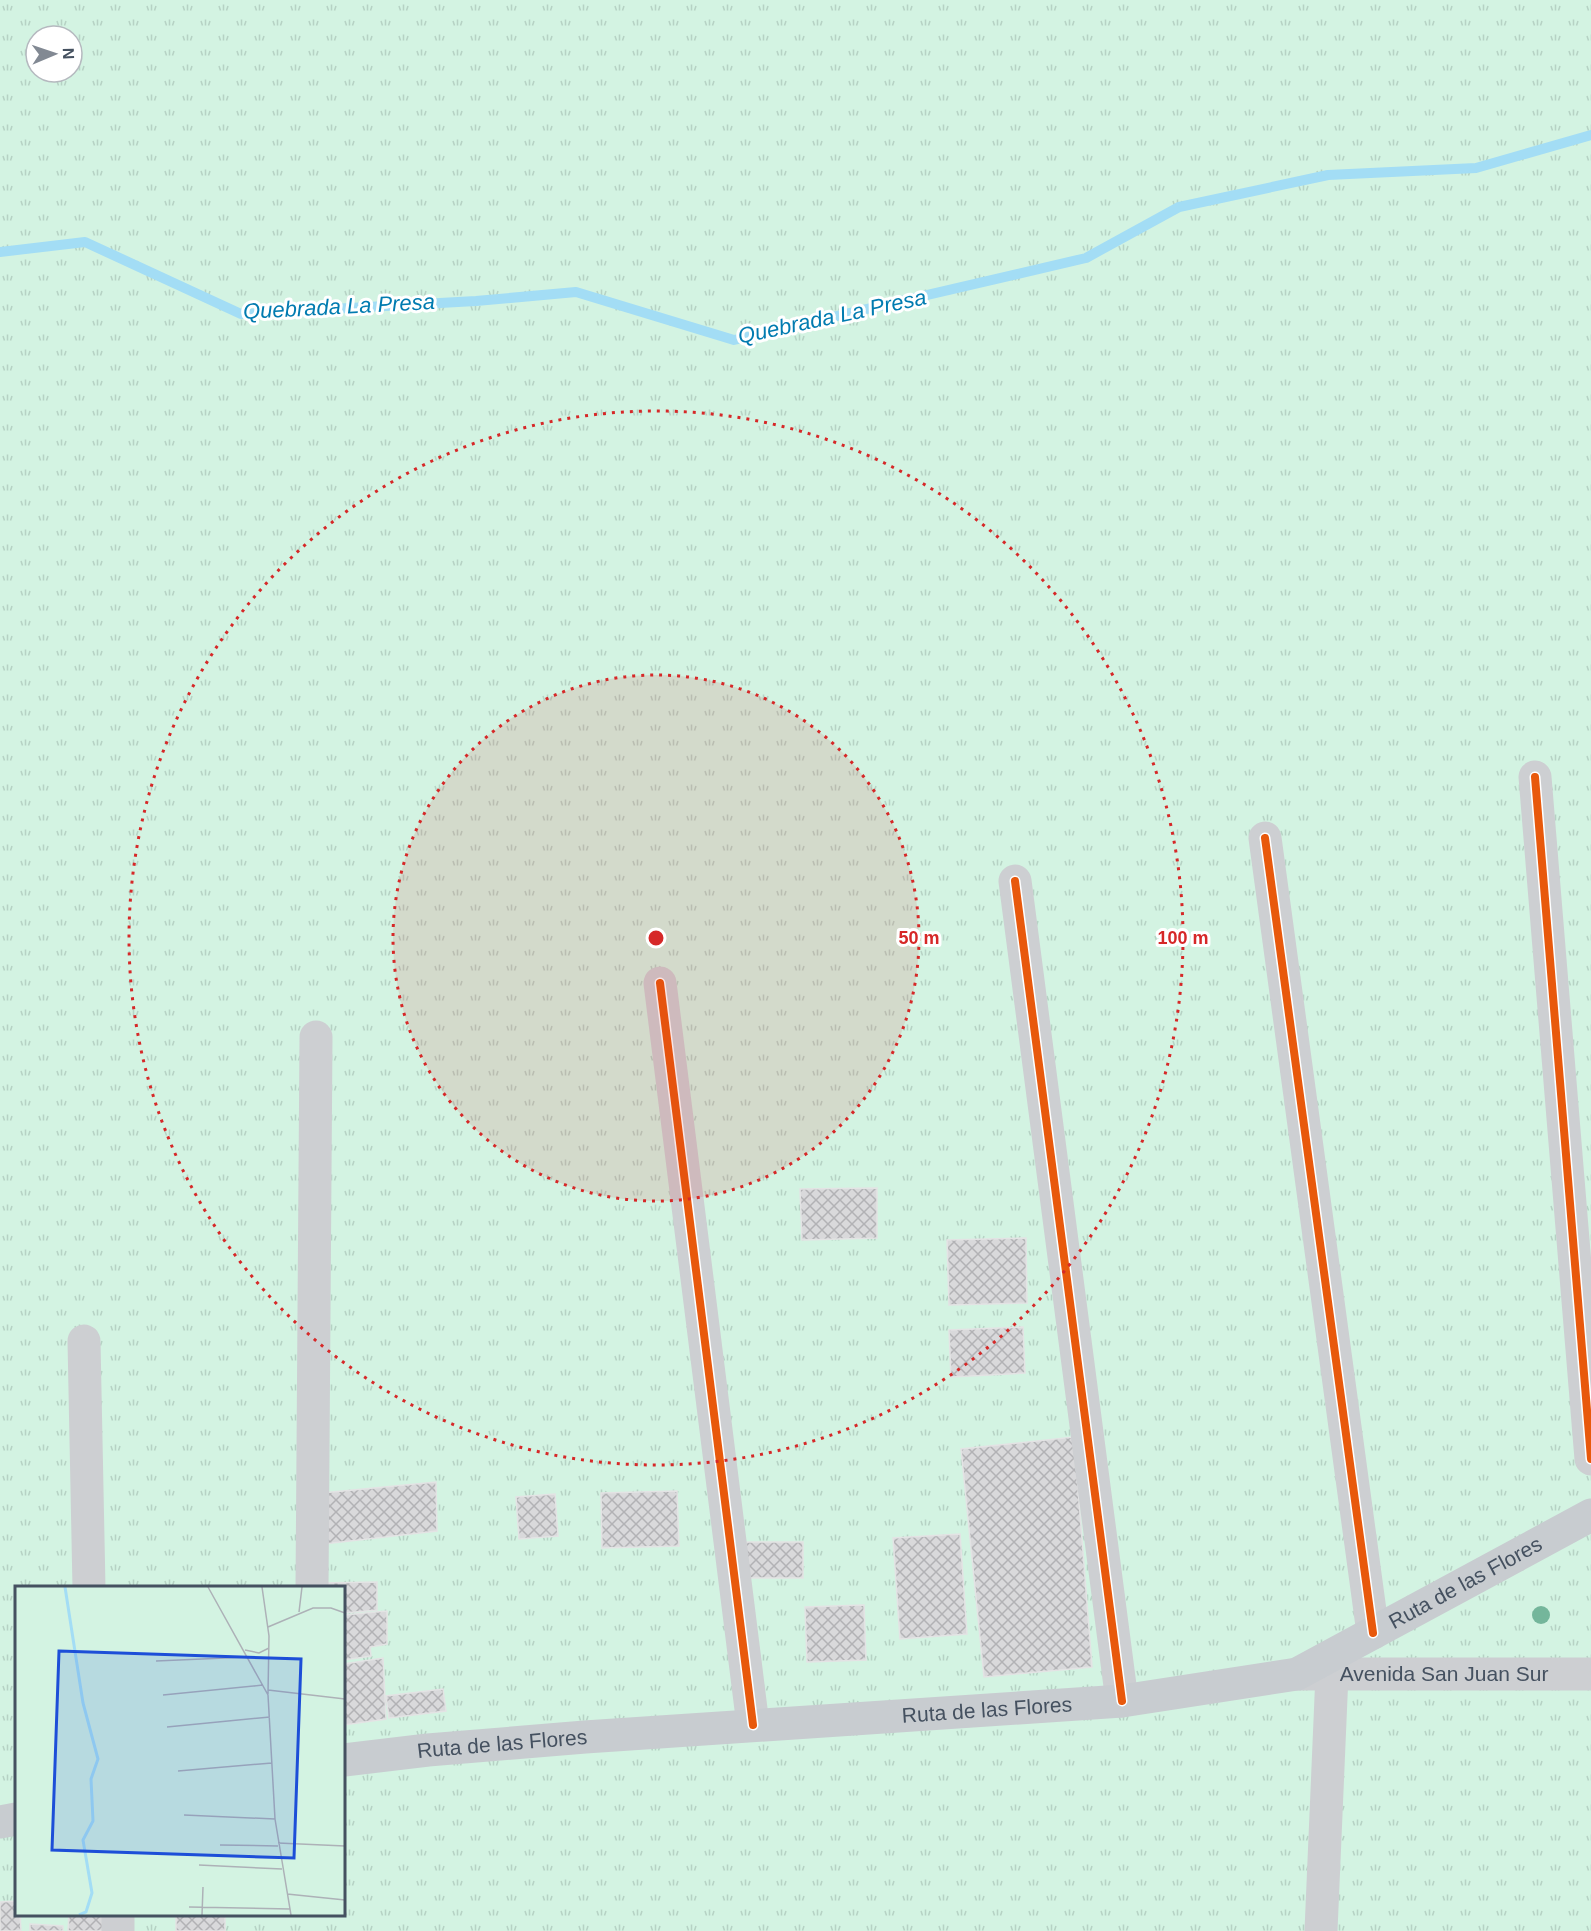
<svg xmlns="http://www.w3.org/2000/svg" width="1591" height="1931" font-family="Arial,sans-serif">
  <style>
    .park { fill: url(#park-tufts); fill-rule: evenodd }
    .lines { fill: none; stroke-linecap: round; stroke-linejoin: round }
    .stream { stroke: #a3ddf5; stroke-width: 10 }
    .building { fill: url(#building-cross-hatch); stroke: #e3e3e4; stroke-width: 1.5 }
    .minor { stroke: #cdcfd2; stroke-width: 33 }
    .major { stroke: #c8ccd0; stroke-width: 33 }
    .cycleway-casing { stroke: #fff; stroke-width: 11 }
    .cycleway { stroke: #e8590c; stroke-width: 8 }
    .tree { fill: #74b69b }
    .ring { fill: none; stroke: #d62828; stroke-width: 3; stroke-dasharray: 3 6 }
    .labels { text-anchor: middle; stroke-width: 6; stroke-linejoin: round; paint-order: stroke }
    .street-label { font-size: 21px; fill: #455160; stroke: #fff }
    .water-label { font-size: 22px; font-style: italic; fill: #017bb0; stroke: #fff }
    .inset-river { fill: none; stroke: #a3ddf5; stroke-width: 3 }
    .inset-road { fill: none; stroke: #adb1b7; stroke-width: 1.5 }
    .view { fill: #1d4ed8; fill-opacity: 0.15; stroke: #1d4ed8; stroke-width: 3 }
    .inset-edge { fill: none; stroke: #455160; stroke-width: 3 }
    .centre { fill: #d62828; stroke: #fff; stroke-width: 3 }
    .ring-label { font-size: 18px; text-anchor: middle; font-weight: bold; fill: #d62828; stroke: #fff; stroke-width: 6; stroke-linejoin: round; paint-order: stroke }
  </style>
  <defs>
    <pattern id="park-tufts" width="24" height="20" patternUnits="userSpaceOnUse" patternTransform="scale(1.5)"><rect width="24" height="20" fill="#d3f3e2"/><path d="M3 7l-1-3M5 7V3M7 7l1-3M15 17l-1-3M17 17v-4M19 17l1-3" fill="none" stroke="#b6d2c4"/></pattern>
    <pattern id="building-cross-hatch" width="8" height="8" patternUnits="userSpaceOnUse" patternTransform="scale(1.5)"><rect width="8" height="8" fill="#d9d9db"/><path d="M0 0l8 8M0 8l8-8" fill="none" stroke="#b2b2b5"/></pattern>
  </defs>
  <rect width="100%" height="100%" fill="#f2f1f1"/>
  <path class="park" d="M0,0H1591V1931H0ZM36,36H72V72H36ZM16,1588H344V1914H16Z"/>
  <g class="lines">
    <path class="stream" d="M0,252L85,242L241,314L476,301L576,292L734,340L1086,258L1179,207L1328,175L1476,168L1591,135"/>
  </g>
  <g class="building">
    <path d="M877,1188V1238L802,1240L800,1189Z"/>
    <path d="M1026,1238L1027,1303L949,1305L947,1240Z"/>
    <path d="M1023,1327L1025,1373L951,1377L949,1330Z"/>
    <path d="M1074,1437L1092,1667L984,1677L961,1449Z"/>
    <path d="M436,1482L437,1531L324,1544L322,1493Z"/>
    <path d="M677,1491L679,1546L602,1548L601,1493Z"/>
    <path d="M555,1494L558,1536L519,1539L516,1497Z"/>
    <path d="M960,1534L967,1634L900,1639L893,1538Z"/>
    <path d="M746,1542H803V1578H745Z"/>
    <path d="M377,1582V1610L344,1613V1588H319V1583Z"/>
    <path d="M864,1605L866,1660L807,1662L805,1607Z"/>
    <path d="M387,1611V1644L370,1647L371,1656L344,1660V1615Z"/>
    <path d="M383,1658L386,1719L344,1725V1664Z"/>
    <path d="M443,1689L446,1711L389,1718L386,1696Z"/>
    <path d="M16,1901V1914H20L21,1931H0V1902Z"/>
    <path d="M69,1914H110L109,1931H68Z"/>
    <rect x="176" y="1914" width="49" height="17"/>
    <path d="M30,1924L63,1926V1931H30Z"/>
  </g>
  <g class="lines">
    <g class="minor">
      <path d="M1535,777L1591,1459"/>
      <path d="M1265,838L1373,1633"/>
      <path d="M1015,881L1122,1701"/>
      <path d="M660,983L753,1725"/>
      <path d="M84,1341L89,1588"/>
      <path d="M312,1588L316,1037"/>
      <path id="s1" d="M1297,1674H1591"/>
      <path d="M118,1931V1914"/>
      <path d="M1321,1931L1332,1674"/>
    </g>
    <g class="major">
      <path id="s2" d="M344,1760L428,1750L585,1737L1122,1701L1297,1674L1591,1515"/>
      <path d="M0,1822L16,1819"/>
    </g>
    <defs>
      <g id="cycleway">
        <path d="M1535,777L1591,1459"/>
        <path d="M1265,838L1373,1633"/>
        <path d="M1015,881L1122,1701"/>
        <path d="M660,983L753,1725"/>
      </g>
    </defs>
    <use href="#cycleway" class="cycleway-casing"/>
    <use href="#cycleway" class="cycleway"/>
  </g>
  <circle class="tree" cx="1541" cy="1615" r="9"/>
  <circle cx="656" cy="938" r="263" fill="#d62828" fill-opacity=".12"/>
  <g class="ring">
    <circle cx="656" cy="938" r="263"/>
    <circle cx="656" cy="938" r="527"/>
  </g>
  <g class="labels">
    <g class="street-label">
      <text dy="7" stroke="none"><textPath href="#s2" startOffset="1149">Ruta de las Flores</textPath></text>
      <text dy="7" stroke="none"><textPath href="#s1" startOffset="147">Avenida San Juan Sur</textPath></text>
      <text dy="7" stroke="none"><textPath href="#s2" startOffset="645">Ruta de las Flores</textPath></text>
      <text dy="7" stroke="none"><textPath href="#s2" startOffset="159">Ruta de las Flores</textPath></text>
    </g>
    <g class="water-label">
      <text transform="translate(339 306) rotate(-3)" y="8">Quebrada La Presa</text>
      <text transform="translate(832 316) rotate(-12)" y="8">Quebrada La Presa</text>
    </g>
  </g>
  <g transform="translate(15 1586)">
    <rect width="330" height="330" fill="#f2f1f1"/>
    <path d="M0,1H330V329H0Z" fill="#d3f3e2"/>
    <path class="inset-river" d="M50,1L68,117L83,173L76,193L78,235L68,254L77,307L71,326L64,329"/>
    <path class="inset-road" d="M193,1L253,109L260,233L276,329M247,1L254,50L253,108M284,26L287,1M253,41L298,22H316L330,27M230,64L244,67L254,62M141,75L233,71M253,104L330,113M148,109L248,99M152,141L255,131M163,185L257,177M169,229L260,233M263,257L330,260M205,259L263,260M184,279L267,283M272,308L330,314M174,321L275,323M187,329L188,301"/>
    <path class="view" d="M44,65L286,73L279,272L37,264Z"/>
    <rect width="330" height="330" class="inset-edge"/>
  </g>
  <circle cx="656" cy="938" r="9" class="centre"/>
  <g class="ring-label">
    <text x="919" y="944">50 m</text>
    <text x="1183" y="944">100 m</text>
  </g>
  <g transform="translate(54 54) rotate(88)"><circle r="28" fill="#ffffff" stroke="#b5b9bf" stroke-width="1.5"/>
  <path d="M0-4.5L10 22L0 15L-10 22Z" fill="#828993"/>
  <text y="-9" font-size="16" font-weight="bold" text-anchor="middle" fill="#455160">N</text>
  </g>
</svg>
